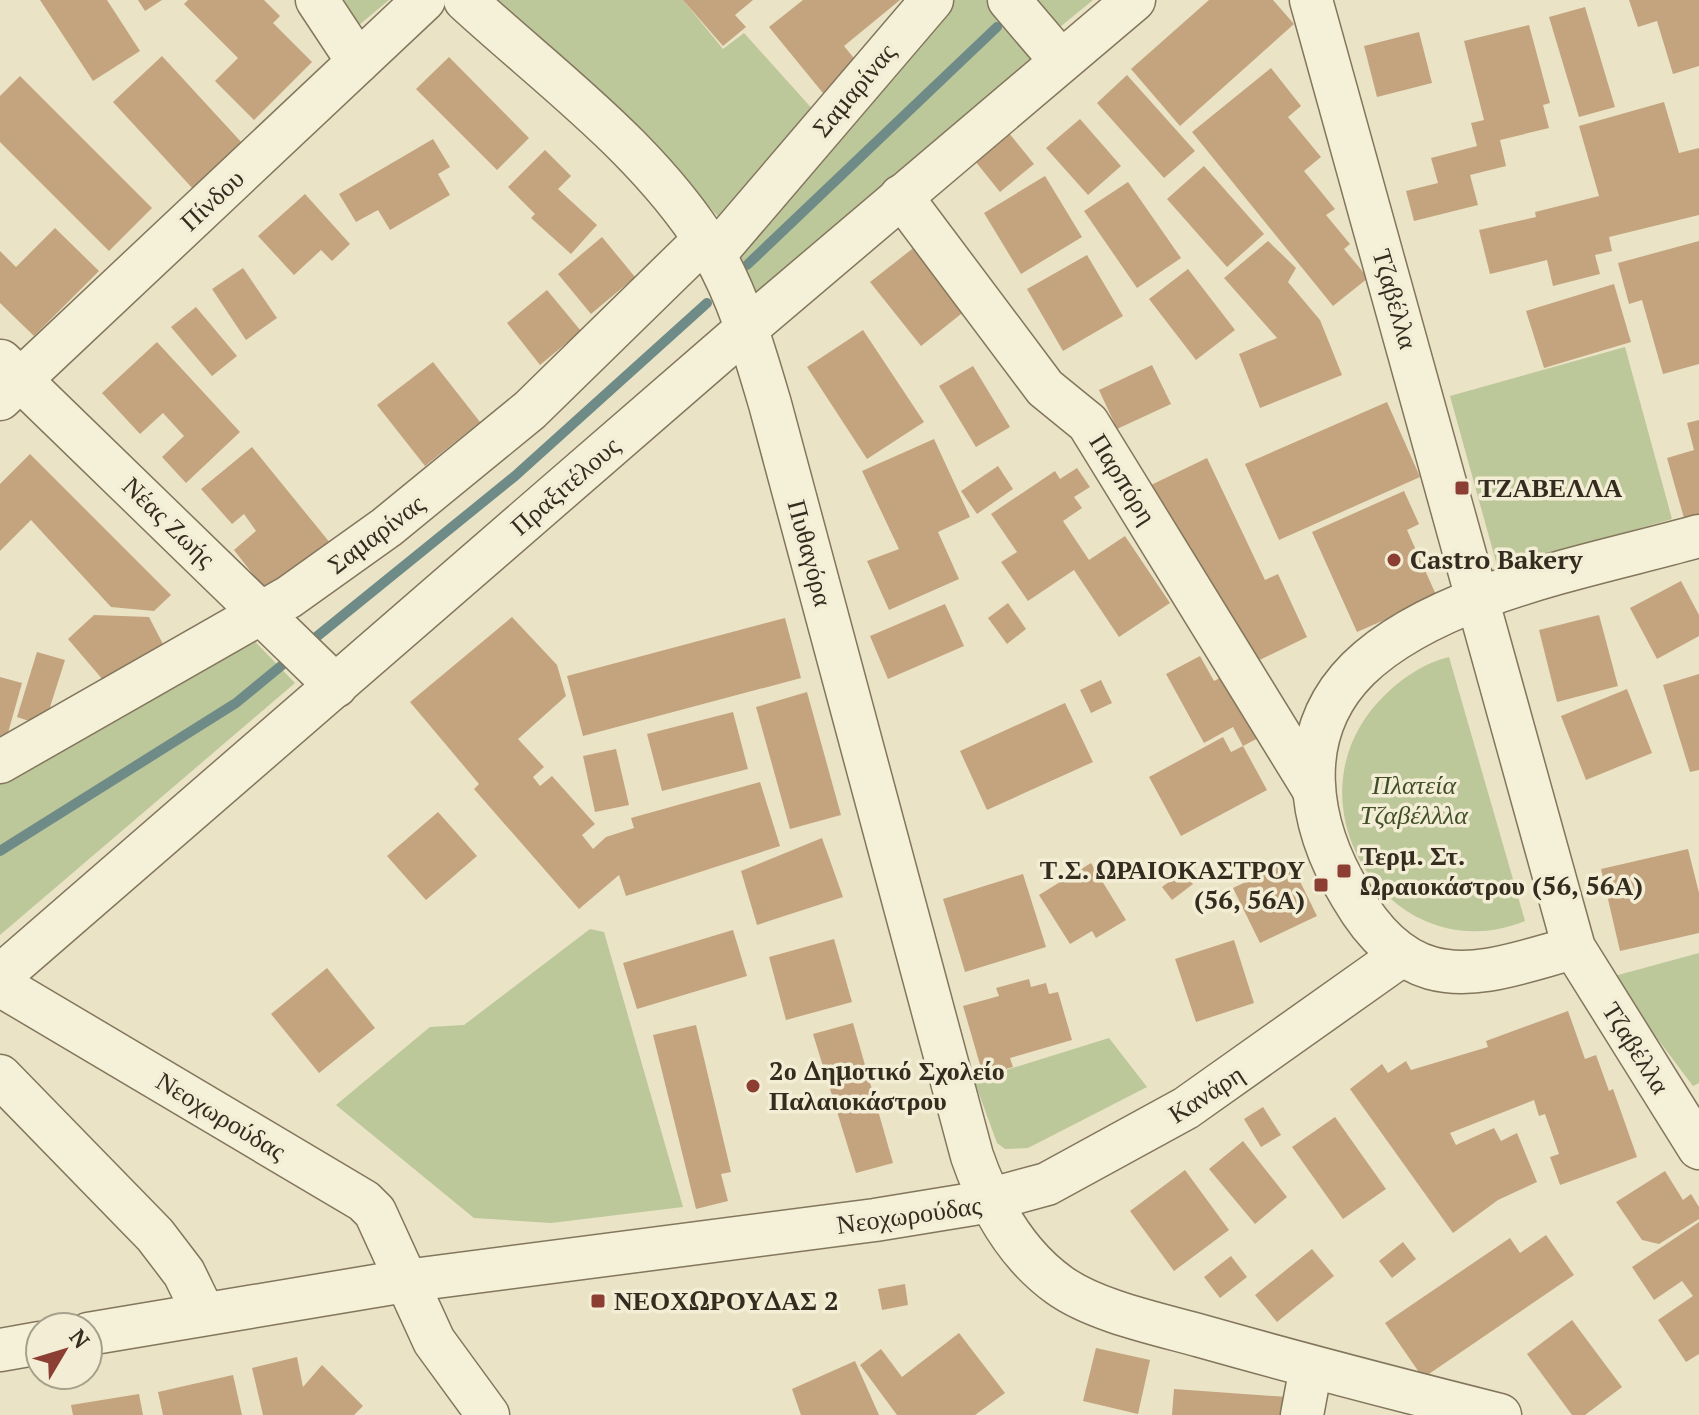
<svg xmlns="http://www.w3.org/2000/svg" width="1699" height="1415" font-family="'PT Serif',serif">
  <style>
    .green { fill: #bcc79a }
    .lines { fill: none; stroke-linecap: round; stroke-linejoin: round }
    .stream { stroke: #6e8b87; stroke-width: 10 }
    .building { fill: #c4a47f }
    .minor-casing { stroke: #83765d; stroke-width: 45 }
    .minor { stroke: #f5f0d8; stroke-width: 42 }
    .poi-dot { fill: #8c3e33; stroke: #f2edd4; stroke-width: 3 }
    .labels { text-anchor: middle; stroke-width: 7; stroke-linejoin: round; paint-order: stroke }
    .street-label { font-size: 26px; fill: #342c1f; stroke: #f2edd4 }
    .poi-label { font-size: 26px; font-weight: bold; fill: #342c1f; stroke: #f2edd4; text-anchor: start }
    .park-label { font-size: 26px; font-style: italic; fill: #404f28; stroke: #f2edd4 }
  </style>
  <rect width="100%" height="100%" fill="#eae3c5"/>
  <g class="green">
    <path d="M343,0H389L359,25Z"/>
    <path d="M490,0H683L723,49L744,33L816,113L725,224L662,156Z"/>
    <path d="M946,0H990L1037,53L750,297L728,257Z"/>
    <path d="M1037,0H1093L1060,27Z"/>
    <path d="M1625,347L1672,519L1498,569L1450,396Z"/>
    <path d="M244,630L295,683L0,935V779Z"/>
    <path d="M1449,657L1525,921C1390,976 1276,797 1387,693C1405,676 1425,663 1449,657Z"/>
    <path d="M590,929L604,932L683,1207L551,1223L474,1218L336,1105L430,1027L464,1025Z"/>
    <path d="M1699,953V1083L1693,1086L1611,977Z"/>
    <path d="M1109,1038L1147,1087L1028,1148L1005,1149L997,1143L974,1080Z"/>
  </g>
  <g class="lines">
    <g class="stream">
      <path d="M747,265L997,27"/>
      <path d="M315,638L515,476L707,303"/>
      <path d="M0,851L236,703L287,661"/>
    </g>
  </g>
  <g class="building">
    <path d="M40,0H107L140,51L93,81Z"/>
    <path d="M138,0H162L145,11Z"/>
    <path d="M188,0H264L280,16L273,23L312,62L254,120L215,81L238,58L184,4Z"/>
    <path d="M683,0H753L735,15L746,27L723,46Z"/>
    <path d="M803,0H900L844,46L862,68L827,98L769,27Z"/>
    <path d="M1209,0H1273L1294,24L1180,126L1131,69Z"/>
    <path d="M1629,0H1699V66L1673,74L1657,21L1638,27Z"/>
    <path d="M1585,7L1615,107L1579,117L1549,17Z"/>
    <path d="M1529,25L1550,103L1543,105L1549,128L1500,140L1506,166L1470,175L1478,205L1414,221L1406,191L1438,183L1431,158L1477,146L1471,123L1484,120L1464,41Z"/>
    <path d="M1419,32L1432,83L1377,97L1364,46Z"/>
    <path d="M162,56L243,144L194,190L113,102Z"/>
    <path d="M449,57L529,138L497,170L416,89Z"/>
    <path d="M1271,68L1301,106L1288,117L1321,157L1304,171L1335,209L1326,215L1350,244L1344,249L1368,278L1333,306L1192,132Z"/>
    <path d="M1127,75L1195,151L1164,178L1097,103Z"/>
    <path d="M20,76L152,208L109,251L0,142V96Z"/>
    <path d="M1664,102L1679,153L1699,148V215L1609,237L1612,251L1595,255L1600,274L1553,286L1547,260L1490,274L1479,230L1536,217L1535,212L1599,196L1579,126Z"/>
    <path d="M1080,119L1121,166L1088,195L1046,148Z"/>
    <path d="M1005,128L1034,164L1000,192L971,156Z"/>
    <path d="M433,139L450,167L438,174L450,195L390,230L378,210L356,222L339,194Z"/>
    <path d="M545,150L571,176L558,189L597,225L571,254L531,218L535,214L508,187Z"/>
    <path d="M1204,166L1264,234L1227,267L1167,199Z"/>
    <path d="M1045,176L1082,237L1021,274L984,213Z"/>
    <path d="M1128,182L1181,258L1137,288L1084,211Z"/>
    <path d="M305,194L350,244L332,261L321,250L294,275L258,236Z"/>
    <path d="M55,228L99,271L34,336L0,303V251L16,267Z"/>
    <path d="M602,237L635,277L591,314L558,274Z"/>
    <path d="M1268,241L1296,268L1288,282L1320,320L1342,375L1260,408L1239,354L1277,338L1224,278Z"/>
    <path d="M1699,241V364L1663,374L1642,300L1629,304L1618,263Z"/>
    <path d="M921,242L971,306L921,346L870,282Z"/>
    <path d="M1087,255L1123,316L1063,351L1027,289Z"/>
    <path d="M243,268L277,318L246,340L212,289Z"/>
    <path d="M1188,269L1235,330L1196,360L1149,299Z"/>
    <path d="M1614,284L1631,342L1544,368L1526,311Z"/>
    <path d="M547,290L581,331L540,365L507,323Z"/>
    <path d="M196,307L237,356L212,376L171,327Z"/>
    <path d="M863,330L924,422L867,459L807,367Z"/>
    <path d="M157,342L240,432L186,483L162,457L184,436L163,413L140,434L102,393Z"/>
    <path d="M433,362L480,422L425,466L377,405Z"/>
    <path d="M1152,365L1171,404L1117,429L1099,390Z"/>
    <path d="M973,366L1010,427L976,447L939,386Z"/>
    <path d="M1387,402L1420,477L1279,540L1245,464Z"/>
    <path d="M1699,420V514L1684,518L1667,458L1694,450L1687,423Z"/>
    <path d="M934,439L970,517L938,532L959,579L889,610L867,561L899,549L862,471Z"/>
    <path d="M252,447L335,549L273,600L234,550L256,531L244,514L232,524L201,489Z"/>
    <path d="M30,454L171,595L154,611L111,607L31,520L0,551V484Z"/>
    <path d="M1207,458L1265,580L1278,574L1307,637L1245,667L1149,486Z"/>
    <path d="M998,466L1013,489L977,514L961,491Z"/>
    <path d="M1077,468L1090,487L1074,497L1082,508L1063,521L1089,560L1125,536L1170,603L1119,637L1074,570L1028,601L1001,562L1017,552L991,514L1055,471L1060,479Z"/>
    <path d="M1404,491L1419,524L1407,530L1437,597L1357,632L1312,532Z"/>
    <path d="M1681,581L1699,615V636L1657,659L1630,608Z"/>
    <path d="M1008,603L1026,629L1007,644L988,618Z"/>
    <path d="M945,604L964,646L888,679L870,636Z"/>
    <path d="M94,615L149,617L164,646L109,687L68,639Z"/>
    <path d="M1599,615L1618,686L1557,702L1539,630Z"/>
    <path d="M512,617L557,665L566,696L518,739L544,767L533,777L540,786L552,776L595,824L582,835L593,849L606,837L634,828L631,818L760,782L780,846L626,896L619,875L579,909L474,789L479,784L410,702Z"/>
    <path d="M785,618L801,678L583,736L567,676Z"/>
    <path d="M37,652L65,660L44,726L17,717Z"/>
    <path d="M1200,656L1214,681L1231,672L1264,735L1243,746L1233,727L1204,743L1166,674Z"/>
    <path d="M1699,674V770L1690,772L1663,685Z"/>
    <path d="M0,677L22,683L6,740L0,738Z"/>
    <path d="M1101,680L1112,703L1091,713L1080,690Z"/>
    <path d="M1627,689L1652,753L1586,780L1561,716Z"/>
    <path d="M807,692L841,815L790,829L756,707Z"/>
    <path d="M1065,703L1093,762L987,810L960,751Z"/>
    <path d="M733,712L748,769L662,791L647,734Z"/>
    <path d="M1223,737L1231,752L1243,746L1267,790L1181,836L1149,777Z"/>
    <path d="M616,749L629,805L595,812L583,756Z"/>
    <path d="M438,812L477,856L426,900L387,856Z"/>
    <path d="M822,838L843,897L757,925L741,871Z"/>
    <path d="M1688,849L1699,893V933L1620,951L1601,869Z"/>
    <path d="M1290,861L1317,916L1260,943L1233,888Z"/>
    <path d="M1091,863L1126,920L1096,938L1092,931L1070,944L1039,895Z"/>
    <path d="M1183,871L1193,884L1172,900L1162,887Z"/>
    <path d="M1023,874L1046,947L965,972L943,899Z"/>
    <path d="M733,930L747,976L637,1009L623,963Z"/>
    <path d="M834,939L852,1002L786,1020L769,957Z"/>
    <path d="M1234,940L1254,1003L1196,1022L1175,959Z"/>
    <path d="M327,968L375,1028L319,1073L271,1014Z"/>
    <path d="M1029,979L1031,987L1046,983L1049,994L1058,992L1072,1040L1010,1058L1013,1067L983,1075L963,1006L999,996L996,988Z"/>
    <path d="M1568,1011L1585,1059L1596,1055L1609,1091L1613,1089L1637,1157L1560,1185L1550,1157L1559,1154L1545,1114L1539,1116L1534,1100L1450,1133L1456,1145L1494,1128L1501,1141L1517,1133L1537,1182L1498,1200L1453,1233L1350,1089L1382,1064L1388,1073L1406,1061L1411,1070L1488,1047L1486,1041Z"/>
    <path d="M853,1023L893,1163L856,1173L813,1034Z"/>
    <path d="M696,1025L731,1172L721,1174L728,1201L696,1209L653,1035Z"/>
    <path d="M1263,1107L1281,1135L1261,1147L1244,1119Z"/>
    <path d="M1335,1117L1386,1189L1343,1219L1292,1147Z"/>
    <path d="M1243,1141L1287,1197L1255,1224L1209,1169Z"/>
    <path d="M1185,1170L1229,1230L1174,1271L1130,1211Z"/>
    <path d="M1665,1171L1683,1200L1691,1194L1699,1207V1219L1659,1244L1642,1240L1616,1202Z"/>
    <path d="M1699,1222V1354L1686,1362L1658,1320L1693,1296L1682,1281L1654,1300L1632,1267Z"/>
    <path d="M1546,1235L1574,1275L1423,1378L1385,1323L1510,1238L1520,1253Z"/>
    <path d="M1403,1242L1416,1259L1392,1278L1379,1261Z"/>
    <path d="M1312,1249L1334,1276L1277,1322L1255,1295Z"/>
    <path d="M1231,1256L1247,1277L1220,1298L1204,1277Z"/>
    <path d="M905,1284L908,1305L882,1310L878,1289Z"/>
    <path d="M1572,1320L1622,1387L1585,1415H1572L1527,1354Z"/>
    <path d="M959,1333L1005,1393L975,1415H897L860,1365L881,1349L902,1377Z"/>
    <path d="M1096,1348L1150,1360L1138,1414L1083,1401Z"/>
    <path d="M297,1357L303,1387L322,1365L363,1406L354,1415H263L252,1368Z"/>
    <path d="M855,1361L879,1415H801L792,1389Z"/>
    <path d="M233,1375L242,1415H163L158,1392Z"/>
    <path d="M1174,1389L1288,1397L1286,1415H1172Z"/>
    <path d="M139,1394L143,1415H73L71,1405Z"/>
  </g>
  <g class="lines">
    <defs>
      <g id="minor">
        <path d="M317,0L358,62"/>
        <path d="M465,0C551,79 650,150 712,251C739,297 755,353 770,404L972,1156C989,1205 1016,1254 1059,1285C1095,1311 1158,1324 1201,1336C1300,1364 1400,1390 1500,1415"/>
        <path d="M1009,0L1061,61"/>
        <path d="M1311,0L1574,948L1699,1148"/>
        <path d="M901,196L1045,388L1088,423L1312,787"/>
        <path d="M714,255L932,0"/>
        <path d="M1,361L336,686"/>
        <path d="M0,399L424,0"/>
        <path d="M0,762L289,597L387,527L530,410L704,240"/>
        <path d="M1574,948C1530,959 1477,981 1431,968C1396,958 1370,928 1352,897C1308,825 1292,735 1358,669C1437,592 1593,566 1699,536"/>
        <path d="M0,976L746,329L1134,0"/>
        <path d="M0,985L364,1201L375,1212L434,1341L488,1415"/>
        <path d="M0,1076L155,1235L184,1273L203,1312"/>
        <path d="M88,1334L405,1281L875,1220L973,1204L1047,1184L1186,1108L1402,955"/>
        <path d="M0,1350L40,1343"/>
        <path d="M1302,1415L1311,1367"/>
      </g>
    </defs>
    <use href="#minor" class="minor-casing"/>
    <use href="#minor" class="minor"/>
  </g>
  <g class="poi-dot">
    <rect x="1454" y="480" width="16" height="16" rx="4"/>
    <circle cx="1394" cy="560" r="8"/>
    <rect x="1336" y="863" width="16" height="16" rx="4"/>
    <rect x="1313" y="877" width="16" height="16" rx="4"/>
    <circle cx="753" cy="1086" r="8"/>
    <rect x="590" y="1293" width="16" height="16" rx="4"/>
  </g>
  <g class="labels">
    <g class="street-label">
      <text transform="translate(854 90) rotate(-50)" y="9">Σαμαρίνας</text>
      <text transform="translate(212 200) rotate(-43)" y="9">Πίνδου</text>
      <text transform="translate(1395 299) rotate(74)" y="9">Τζαβέλλα</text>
      <text transform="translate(1123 479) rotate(58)" y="9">Παρπόρη</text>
      <text transform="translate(565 486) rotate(-41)" y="9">Πραξιτέλους</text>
      <text transform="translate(169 522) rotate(44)" y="9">Νέας Ζωής</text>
      <text transform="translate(376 534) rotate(-37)" y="9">Σαμαρίνας</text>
      <text transform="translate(810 553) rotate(75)" y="9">Πυθαγόρα</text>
      <text transform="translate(1636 1048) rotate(58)" y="9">Τζαβέλλα</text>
      <text transform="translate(1206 1094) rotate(-33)" y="9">Κανάρη</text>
      <text transform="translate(221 1116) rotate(31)" y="9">Νεοχωρούδας</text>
      <text transform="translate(909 1215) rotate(-8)" y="9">Νεοχωρούδας</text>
    </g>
    <g class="poi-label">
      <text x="1478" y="497">ΤΖΑΒΕΛΛΑ</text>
      <text x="1410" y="569">Castro Bakery</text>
      <text x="1360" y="865">Τερμ. Στ.<tspan x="1360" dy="30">Ωραιοκάστρου (56, 56Α)</tspan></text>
      <text x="1305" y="879" text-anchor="end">Τ.Σ. ΩΡΑΙΟΚΑΣΤΡΟΥ<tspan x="1305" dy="30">(56, 56Α)</tspan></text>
      <text x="769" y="1080">2ο Δημοτικό Σχολείο<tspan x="769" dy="30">Παλαιοκάστρου</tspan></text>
      <text x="614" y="1310">ΝΕΟΧΩΡΟΥΔΑΣ 2</text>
    </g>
    <g class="park-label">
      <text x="1414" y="794">Πλατεία<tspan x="1414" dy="30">Τζαβέλλλα</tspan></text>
    </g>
  </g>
  <g transform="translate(64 1351) rotate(52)"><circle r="38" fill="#f2edd4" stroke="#a6a08c" stroke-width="2"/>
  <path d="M0-6L14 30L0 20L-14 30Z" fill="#8c3e33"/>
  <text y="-12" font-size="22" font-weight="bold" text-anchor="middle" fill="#342c1f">N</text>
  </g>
</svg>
